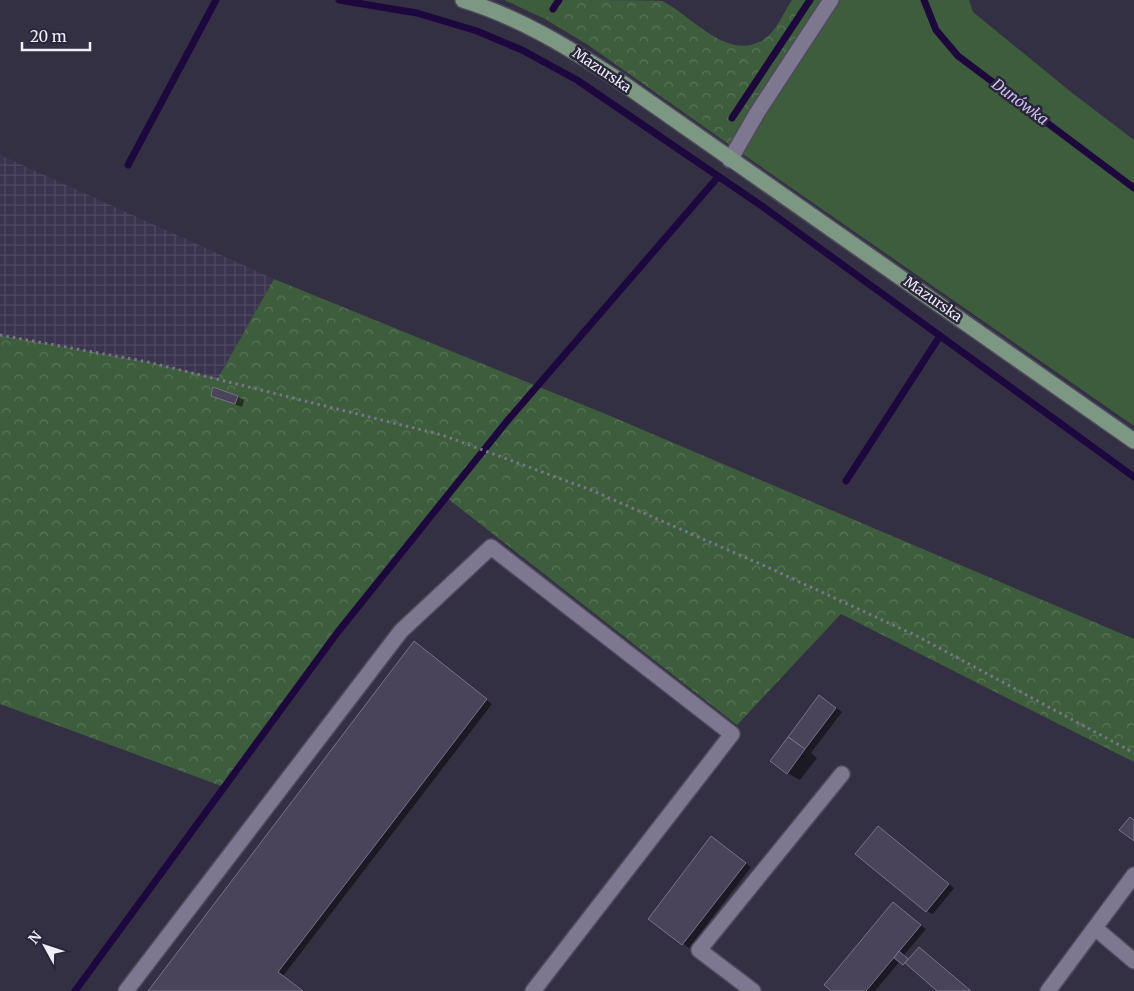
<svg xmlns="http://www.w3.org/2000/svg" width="1134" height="991" font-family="Merriweather,serif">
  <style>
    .industrial { fill: url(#industrial-grid) }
    .green { fill: #3d5d3c }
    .forest { fill: url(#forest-crowns) }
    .shadow { fill: #0007 }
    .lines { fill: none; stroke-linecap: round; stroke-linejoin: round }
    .stream { stroke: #1d083e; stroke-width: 7 }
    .building { fill: #49445a; stroke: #777289 }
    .minor-casing { stroke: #4f4b5c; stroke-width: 18 }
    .major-casing { stroke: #4f4b5c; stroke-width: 18 }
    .path { stroke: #787586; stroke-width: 3; stroke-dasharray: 2.5 4; stroke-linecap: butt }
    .minor { stroke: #7d7890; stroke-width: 15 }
    .major { stroke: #7c9882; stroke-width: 15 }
    .labels { text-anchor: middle; stroke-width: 5; stroke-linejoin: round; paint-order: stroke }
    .street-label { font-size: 14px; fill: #f0eefb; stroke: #2a263a }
    .water-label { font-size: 15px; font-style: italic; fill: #ccc1f6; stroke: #2a263a }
  </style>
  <defs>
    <pattern id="industrial-grid" width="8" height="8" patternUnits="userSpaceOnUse" patternTransform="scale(1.25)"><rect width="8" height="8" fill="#3b344f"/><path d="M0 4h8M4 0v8" fill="none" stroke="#4e4860"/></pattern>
    <pattern id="forest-crowns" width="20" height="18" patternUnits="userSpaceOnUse" patternTransform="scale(1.25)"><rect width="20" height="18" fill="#3d5d3c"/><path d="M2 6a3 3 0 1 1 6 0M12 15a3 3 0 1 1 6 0" fill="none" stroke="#597559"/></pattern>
  </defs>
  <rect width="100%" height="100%" fill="#343044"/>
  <path class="industrial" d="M0,155L274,279L218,378L148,362L0,335Z"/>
  <g class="green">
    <path d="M504,0H559L545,19Z"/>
    <path d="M815,0H969L973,12L1071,92L1134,140V426L737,150L825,8Z"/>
  </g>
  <g class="forest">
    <path d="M559,0C575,0 652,0 662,1C692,15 726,62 763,40C776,32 784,12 792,0H815L826,8L737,150L588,45L545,19Z"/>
    <path d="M274,279L608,415L1134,639V762L841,614L737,725L447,498L337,633L224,787L0,704V335L148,362L218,378Z"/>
  </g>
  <g class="shadow">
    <path d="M212,395L238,397L244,400L242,407Z"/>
    <path d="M420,646L492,704L283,976L303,991H149Z"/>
    <path d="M826,700L842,712L811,753L817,758L800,780L787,773Z"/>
    <path d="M879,828L954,888L933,914L927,911Z"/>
    <path d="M718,841L751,867L689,948L649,918Z"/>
    <path d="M893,903L926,929L904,955L909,960L919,948L971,991H939L911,967L900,961L875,991H833Z"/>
  </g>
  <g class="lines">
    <g class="stream">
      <path d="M339,0L417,13L477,31L522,50L577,80L759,204L1134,477"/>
      <path d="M924,0L936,30L958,56L1134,188"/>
      <path d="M553,9L559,0"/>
      <path d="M732,118L810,0"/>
      <path d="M128,165L216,0"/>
      <path d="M846,481L940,336"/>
      <path d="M75,991L337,633L508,420L718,177"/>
    </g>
  </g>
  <g class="building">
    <path d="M213,387L238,396L235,404L211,396Z"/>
    <path d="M414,641L487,699L278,972L303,991H148Z"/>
    <path d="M819,695L836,708L805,749L788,737Z"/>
    <path d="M788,737L805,749L787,774L770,761Z"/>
    <path d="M1130,817L1134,820V841L1119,830Z"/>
    <path d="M878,826L949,884L926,912L855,854Z"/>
    <path d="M711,836L746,863L682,945L648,919Z"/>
    <path d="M893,902L921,925L866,991H831L824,985Z"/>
    <path d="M919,947L971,991H937L905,963Z"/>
    <path d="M899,951L908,959L903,965L894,958Z"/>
  </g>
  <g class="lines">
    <defs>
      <g id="minor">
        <path d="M730,160L757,113L831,0"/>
        <path d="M1095,928L1134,961"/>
        <path d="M126,991L401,631L491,547L732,734L533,991"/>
        <path d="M753,991L699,950L842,774"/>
        <path d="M1048,991L1134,875"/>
      </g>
      <path id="major" d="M463,0C518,17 564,45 611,75L1134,441"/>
    </defs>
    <use href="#minor" class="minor-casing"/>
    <use href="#major" class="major-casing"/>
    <path class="path" d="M0,335L148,362L442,435L591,490L767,567L917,636L1134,753"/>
    <use href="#minor" class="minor"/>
    <use href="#major" class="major"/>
  </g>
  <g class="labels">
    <g class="street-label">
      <text transform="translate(602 70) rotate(34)" y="5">Mazurska</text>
      <text transform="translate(933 299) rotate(35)" y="5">Mazurska</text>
    </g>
    <g class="water-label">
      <text transform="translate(1020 102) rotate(37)" y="5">Dunówka</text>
    </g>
  </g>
  <g transform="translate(45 946) rotate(310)" stroke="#2a263a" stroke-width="4" paint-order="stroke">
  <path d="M0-4L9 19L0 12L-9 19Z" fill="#f0eefb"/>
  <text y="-8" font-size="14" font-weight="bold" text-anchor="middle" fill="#f0eefb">N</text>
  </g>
  <path d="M22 42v8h68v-8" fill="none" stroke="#f0eefb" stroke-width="2.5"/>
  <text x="30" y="42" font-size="15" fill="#f0eefb" stroke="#2a263a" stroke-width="4" paint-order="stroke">20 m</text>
</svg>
